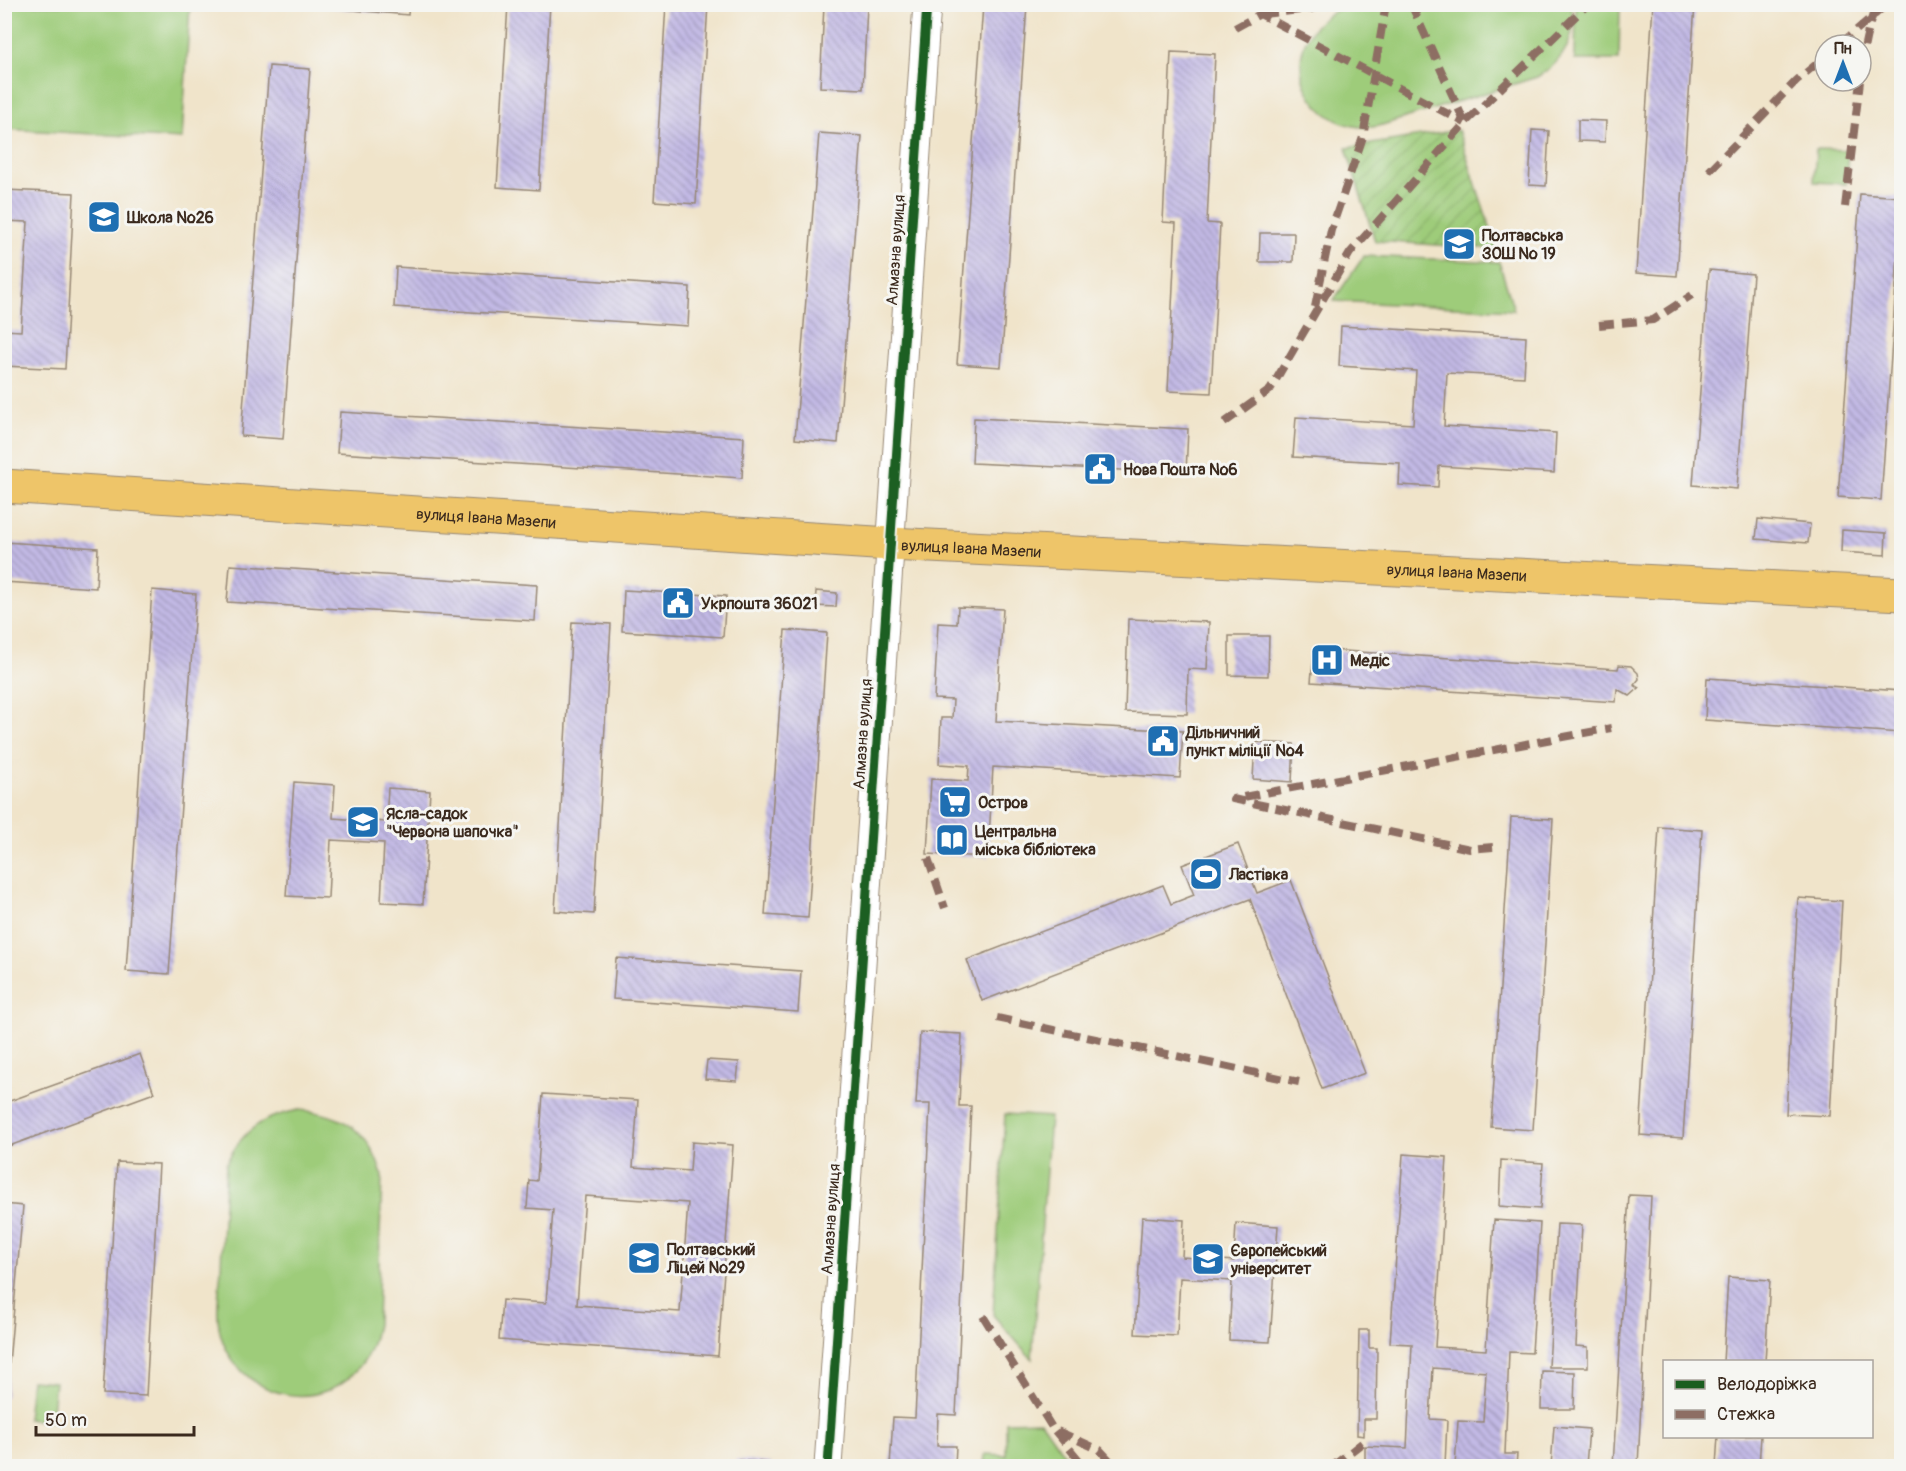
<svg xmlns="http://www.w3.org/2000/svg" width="1906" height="1471" font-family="Pangolin,sans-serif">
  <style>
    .green { fill: #9ecc7a; stroke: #6c7b4c; stroke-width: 1.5 }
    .garden { fill: url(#garden-furrows); stroke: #6c7b4c; stroke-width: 1.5 }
    .building { fill: url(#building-back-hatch); fill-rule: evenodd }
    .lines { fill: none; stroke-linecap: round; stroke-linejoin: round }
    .minor-casing { stroke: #968774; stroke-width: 29 }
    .major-casing { stroke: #968774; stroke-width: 35 }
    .minor { stroke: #fff; stroke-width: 27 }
    .major { stroke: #eec569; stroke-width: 33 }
    .quiet { stroke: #8d6e63; stroke-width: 8; stroke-dasharray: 15 8; stroke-linecap: butt }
    .cycleway-casing { stroke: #f6f6f2; stroke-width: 13 }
    .cycleway { stroke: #1b5e20; stroke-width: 9 }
    .labels { text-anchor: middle; stroke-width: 6; stroke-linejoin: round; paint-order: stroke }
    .poi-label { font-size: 16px; font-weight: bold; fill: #3b2a1e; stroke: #f6f6f2; text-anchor: start }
    .street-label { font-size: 16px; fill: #3b2a1e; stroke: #f6f6f2 }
  </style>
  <defs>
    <pattern id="garden-furrows" width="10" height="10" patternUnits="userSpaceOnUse" patternTransform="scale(1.5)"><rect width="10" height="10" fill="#9ecc7a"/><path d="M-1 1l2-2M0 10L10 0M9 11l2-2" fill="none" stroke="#89af69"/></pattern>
    <pattern id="building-back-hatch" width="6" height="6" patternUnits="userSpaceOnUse" patternTransform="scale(1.5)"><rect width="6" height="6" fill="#c2b9e5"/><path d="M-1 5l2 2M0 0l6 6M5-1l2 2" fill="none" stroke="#9f97b9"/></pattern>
  </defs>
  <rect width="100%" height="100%" fill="#f6f6f2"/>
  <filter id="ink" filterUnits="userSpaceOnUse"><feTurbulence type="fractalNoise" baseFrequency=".0167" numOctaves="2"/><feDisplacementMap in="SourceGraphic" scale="12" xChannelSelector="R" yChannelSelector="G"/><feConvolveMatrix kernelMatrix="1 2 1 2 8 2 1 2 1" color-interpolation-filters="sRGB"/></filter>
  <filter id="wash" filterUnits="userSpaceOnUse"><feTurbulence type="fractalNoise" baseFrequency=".008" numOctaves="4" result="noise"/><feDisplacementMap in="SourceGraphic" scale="24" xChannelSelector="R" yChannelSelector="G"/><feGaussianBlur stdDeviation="1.35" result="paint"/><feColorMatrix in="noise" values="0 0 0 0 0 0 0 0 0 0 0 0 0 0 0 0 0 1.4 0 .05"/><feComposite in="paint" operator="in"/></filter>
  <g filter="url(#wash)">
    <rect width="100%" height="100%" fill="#f0e4ca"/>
    <g class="green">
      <path d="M4,5H190L182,139L5,129Z"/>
      <path d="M1354,5H1571C1578,36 1564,62 1537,77L1379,126C1312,138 1271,55 1328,15C1336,10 1345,7 1354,5Z"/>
      <path d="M1576,5H1620L1619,60H1575Z"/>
      <path d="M1816,149L1848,150L1846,184L1814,182Z"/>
      <path d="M1364,256L1499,262L1514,310L1333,301Z"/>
      <path d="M299,1110C345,1114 369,1131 382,1175L377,1324C374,1338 371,1351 363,1362C325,1416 246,1401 223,1342C214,1320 219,1292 221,1269C222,1234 224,1199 226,1164C243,1129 262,1117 299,1110Z"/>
      <path d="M1005,1114L1050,1117L1032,1359L993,1315Z"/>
      <path d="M31,1380L55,1382L51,1421L27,1419Z"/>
      <path d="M1041,1421L1072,1466H984L985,1454L1006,1455V1422Z"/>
    </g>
    <path class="garden" d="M1458,130L1497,249L1375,241L1346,148Z"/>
    <g id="blocks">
      <g class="building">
        <path d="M308,4H409L408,15L308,6Z"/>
        <path d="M508,4H550L539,190L497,187Z"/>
        <path d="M666,4H708L696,204L654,201Z"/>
        <path d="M1653,4H1695L1677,276L1636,273Z"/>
        <path d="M824,5H867L863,89L820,87Z"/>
        <path d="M983,5H1027L1001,367L957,364Z"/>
        <path d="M1171,52L1215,54L1207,223L1220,224L1211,393L1168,391L1176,223L1163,222Z"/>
        <path d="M269,66L310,69L283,439L241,436Z"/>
        <path d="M1578,120L1606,121L1605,142L1578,141Z"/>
        <path d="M1532,130L1549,131L1546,186L1529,185Z"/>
        <path d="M819,133L862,136L838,443L795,439Z"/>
        <path d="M4,190L74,193L65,369L4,366V330L21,331L28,222L4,221Z"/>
        <path d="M1860,194L1902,197L1881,500L1838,497Z"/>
        <path d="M1260,233H1294L1293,262H1259Z"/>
        <path d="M396,267L690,287L688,326L394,307Z"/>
        <path d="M1709,270L1753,274L1737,489L1693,485Z"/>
        <path d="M1341,326L1526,337L1524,377L1447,373L1444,426L1556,433L1554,473L1439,466L1438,487L1399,485L1400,463L1293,457L1296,417L1413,424L1416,371L1339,366Z"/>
        <path d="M340,412L744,437L742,478L337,453Z"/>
        <path d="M974,418L1188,429L1186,473L972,463Z"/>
        <path d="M1758,519L1810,524L1808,543L1756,539Z"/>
        <path d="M1842,530L1886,533L1885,555L1841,552Z"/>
        <path d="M4,542L98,548L96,588L4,582Z"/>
        <path d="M230,565L537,585L535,621L227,602Z"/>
        <path d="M152,590L196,594L169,974L126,971Z"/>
        <path d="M624,590L726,596L723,637L622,631Z"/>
        <path d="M816,591L837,593L836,607L815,606Z"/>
        <path d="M958,607L1003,609L996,721L1183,731L1180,778L993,767L988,857L927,854L931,779L968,781L969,766L939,764L941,718H952L953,700L934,699L938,623L957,624Z"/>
        <path d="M1128,619L1209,622L1207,670L1188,669L1187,714L1125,712Z"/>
        <path d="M572,622L611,624L594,914L555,911Z"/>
        <path d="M785,630L827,633L808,918L765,915Z"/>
        <path d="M1229,636H1269L1268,676L1229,675Z"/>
        <path d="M1314,649L1618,669L1619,665L1631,666L1638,673L1639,679L1634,685L1639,688L1630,696L1617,689L1616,702L1311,682Z"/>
        <path d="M1707,678L1902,691V733L1705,720Z"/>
        <path d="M1255,742L1294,744L1292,782L1253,779Z"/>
        <path d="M294,782L335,785L333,818L386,822L388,788L430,791L423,904L381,902L384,843L331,840L328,898L286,896Z"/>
        <path d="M1511,817L1553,819L1533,1130L1491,1127Z"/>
        <path d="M1659,827L1702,830L1683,1138L1640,1135Z"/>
        <path d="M1238,844L1257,893L1291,880L1365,1073L1322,1089L1250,899L982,1001L967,960L1163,885L1171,904L1194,895L1182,865Z"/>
        <path d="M1798,898L1842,901L1830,1116L1786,1114Z"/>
        <path d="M616,958L801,971L798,1012L613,999Z"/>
        <path d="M920,1032L962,1034L959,1106H971L956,1415L938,1414L937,1446H956L955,1466H890L893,1417L915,1418L930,1104H916Z"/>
        <path d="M140,1054L154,1093L4,1148V1103Z"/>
        <path d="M707,1060L739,1062L737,1081L705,1079Z"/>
        <path d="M543,1094L638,1100L633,1167L690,1171L692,1142L733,1145L718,1356L499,1340L502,1300L546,1303L553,1210L527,1208L529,1180L537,1181ZM585,1196L688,1203L680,1312L577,1305Z"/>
        <path d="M1403,1154L1447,1157L1435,1347L1486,1350L1494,1220L1540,1223L1532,1353L1509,1352L1505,1454H1517L1516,1466H1455L1458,1421L1483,1422L1486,1372L1433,1368L1430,1419L1447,1420L1445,1466H1365V1446L1407,1448L1412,1344L1390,1343Z"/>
        <path d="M1501,1160L1543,1163L1540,1209L1499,1206Z"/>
        <path d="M117,1162L159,1164L146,1396L103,1394Z"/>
        <path d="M1629,1195L1651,1196L1638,1466H1613Z"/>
        <path d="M4,1204L23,1206L6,1397H4Z"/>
        <path d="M1142,1217L1184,1220L1182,1257L1234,1261L1236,1223L1278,1226L1270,1342L1229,1340L1232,1281L1180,1278L1177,1336L1135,1334Z"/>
        <path d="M1557,1224L1582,1225L1576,1346L1588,1347V1367H1549Z"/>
        <path d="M1728,1277L1770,1280L1765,1362H1723Z"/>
        <path d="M1359,1330H1369V1348H1377L1376,1419H1364V1436L1357,1435Z"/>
        <path d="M1542,1371L1575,1372L1574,1409H1541Z"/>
        <path d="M1554,1426L1589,1429L1586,1466H1551Z"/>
        <path d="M1718,1436H1761L1759,1466H1716Z"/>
        <path d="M736,1460L771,1463V1466H735Z"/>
      </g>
    </g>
  </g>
  <g filter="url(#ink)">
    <use href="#blocks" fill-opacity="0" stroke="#968774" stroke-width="1.5"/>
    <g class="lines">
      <defs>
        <path id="minor" d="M828,1466L927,4"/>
        <g id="major">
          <path id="s1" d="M4,486L890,544L1902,594"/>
        </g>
      </defs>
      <use href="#minor" class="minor-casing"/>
      <use href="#major" class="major-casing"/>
      <use href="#minor" class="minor"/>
      <use href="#major" class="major"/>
      <g class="quiet">
        <path d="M1411,4L1465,123"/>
        <path d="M1262,14L1311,9L1327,4"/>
        <path d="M1235,28L1260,14L1465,123"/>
        <path d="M1839,45L1887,4"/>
        <path d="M1861,69C1864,46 1868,25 1877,4"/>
        <path d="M1709,171L1797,80L1825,57"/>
        <path d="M1845,207L1860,81"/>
        <path d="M1315,307L1331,230L1363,137L1386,4"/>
        <path d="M1599,325L1653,320L1692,295"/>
        <path d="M1224,423L1270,390L1350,253L1465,123L1588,4"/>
        <path d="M1493,847L1470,849L1233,799L1611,728"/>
        <path d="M928,858L945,908"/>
        <path d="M997,1018L1299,1082"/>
        <path d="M983,1316L1053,1429L1100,1450L1115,1466"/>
        <path d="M1055,1431L1084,1466"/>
        <path d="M1333,1466L1362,1443"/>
      </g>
      <defs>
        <path id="cycleway" d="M828,1466L927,4"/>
      </defs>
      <use href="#cycleway" class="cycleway-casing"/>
      <use href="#cycleway" class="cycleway"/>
    </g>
  </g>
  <defs>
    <symbol id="school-square" viewBox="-11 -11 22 22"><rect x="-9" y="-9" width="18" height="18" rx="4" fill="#1f6fb2" stroke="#f6f6f2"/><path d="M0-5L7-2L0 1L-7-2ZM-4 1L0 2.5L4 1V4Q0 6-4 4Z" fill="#fff"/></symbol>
    <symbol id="civic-square" viewBox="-11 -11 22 22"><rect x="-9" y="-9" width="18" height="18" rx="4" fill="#1f6fb2" stroke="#f6f6f2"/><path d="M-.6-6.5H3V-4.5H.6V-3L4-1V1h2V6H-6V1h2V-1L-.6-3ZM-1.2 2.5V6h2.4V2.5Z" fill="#fff"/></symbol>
    <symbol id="hospital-square" viewBox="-11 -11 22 22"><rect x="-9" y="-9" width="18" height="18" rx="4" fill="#1f6fb2" stroke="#f6f6f2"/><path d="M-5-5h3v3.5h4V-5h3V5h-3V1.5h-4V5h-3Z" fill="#fff"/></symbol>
    <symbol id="supermarket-square" viewBox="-11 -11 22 22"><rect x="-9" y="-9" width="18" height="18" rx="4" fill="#1f6fb2" stroke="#f6f6f2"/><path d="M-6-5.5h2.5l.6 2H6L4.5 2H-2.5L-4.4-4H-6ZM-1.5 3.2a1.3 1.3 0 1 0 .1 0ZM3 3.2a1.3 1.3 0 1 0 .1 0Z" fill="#fff"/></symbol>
    <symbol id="library-square" viewBox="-11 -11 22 22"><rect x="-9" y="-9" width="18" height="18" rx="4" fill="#1f6fb2" stroke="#f6f6f2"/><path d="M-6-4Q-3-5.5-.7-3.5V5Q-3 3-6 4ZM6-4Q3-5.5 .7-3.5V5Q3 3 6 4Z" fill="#fff"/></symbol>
    <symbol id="stadium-square" viewBox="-11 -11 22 22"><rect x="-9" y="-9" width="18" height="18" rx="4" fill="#1f6fb2" stroke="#f6f6f2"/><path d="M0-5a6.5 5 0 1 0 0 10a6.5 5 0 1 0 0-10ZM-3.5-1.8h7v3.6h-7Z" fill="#fff"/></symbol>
    <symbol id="university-square" viewBox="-11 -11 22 22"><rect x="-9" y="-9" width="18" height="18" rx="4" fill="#1f6fb2" stroke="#f6f6f2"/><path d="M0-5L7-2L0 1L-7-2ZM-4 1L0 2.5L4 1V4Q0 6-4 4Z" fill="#fff"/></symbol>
  </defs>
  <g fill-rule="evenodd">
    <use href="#school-square" x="85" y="198" width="38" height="38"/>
    <use href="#school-square" x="1440" y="225" width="38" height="38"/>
    <use href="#civic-square" x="1081" y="450" width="38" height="38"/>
    <use href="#civic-square" x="659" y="584" width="38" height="38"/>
    <use href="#hospital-square" x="1308" y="641" width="38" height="38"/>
    <use href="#civic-square" x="1144" y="722" width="38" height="38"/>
    <use href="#supermarket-square" x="936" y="783" width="38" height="38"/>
    <use href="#school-square" x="344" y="803" width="38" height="38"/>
    <use href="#library-square" x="933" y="821" width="38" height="38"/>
    <use href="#stadium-square" x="1187" y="855" width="38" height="38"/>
    <use href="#school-square" x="625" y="1239" width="38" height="38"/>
    <use href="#university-square" x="1189" y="1240" width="38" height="38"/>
  </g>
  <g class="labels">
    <g class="poi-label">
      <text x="127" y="223">Школа №26</text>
      <text x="1482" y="241">Полтавська<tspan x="1482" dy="18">ЗОШ № 19</tspan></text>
      <text x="1123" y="475">Нова Пошта №6</text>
      <text x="701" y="609">Укрпошта 36021</text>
      <text x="1350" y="666">Медіс</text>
      <text x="1186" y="738">Дільничний<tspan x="1186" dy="18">пункт міліції №4</tspan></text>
      <text x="978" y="808">Остров</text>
      <text x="386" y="819">Ясла-садок<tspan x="386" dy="18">"Червона шапочка"</tspan></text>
      <text x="975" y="837">Центральна<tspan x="975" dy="18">міська бібліотека</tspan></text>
      <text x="1229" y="880">Ластівка</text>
      <text x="667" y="1255">Полтавський<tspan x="667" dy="18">Ліцей №29</tspan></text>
      <text x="1231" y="1256">Європейський<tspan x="1231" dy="18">університет</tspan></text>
    </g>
    <g class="street-label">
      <text transform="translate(895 250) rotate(-86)" y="6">Алмазна вулиця</text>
      <text dy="6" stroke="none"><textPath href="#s1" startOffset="483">вулиця Івана Мазепи</textPath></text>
      <text dy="6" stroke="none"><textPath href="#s1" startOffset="969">вулиця Івана Мазепи</textPath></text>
      <text dy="6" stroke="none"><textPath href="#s1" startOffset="1455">вулиця Івана Мазепи</textPath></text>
      <text transform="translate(862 734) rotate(-86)" y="6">Алмазна вулиця</text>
      <text transform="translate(830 1219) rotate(-86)" y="6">Алмазна вулиця</text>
    </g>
  </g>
  <rect width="1906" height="1471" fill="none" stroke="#f6f6f2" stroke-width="24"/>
  <rect x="1663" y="1360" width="210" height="78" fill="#f6f6f2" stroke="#aba49d" stroke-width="1.5"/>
  <rect x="1675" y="1380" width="30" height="9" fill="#1b5e20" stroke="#aba49d" stroke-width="1.5"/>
  <text x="1717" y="1390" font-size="18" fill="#3b2a1e">Велодоріжка</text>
  <rect x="1675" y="1410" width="30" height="9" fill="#8d6e63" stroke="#aba49d" stroke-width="1.5"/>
  <text x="1717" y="1420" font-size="18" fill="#3b2a1e">Стежка</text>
  <g transform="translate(1843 63)"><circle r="28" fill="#f6f6f2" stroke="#aba49d" stroke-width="1.5"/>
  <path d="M0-4.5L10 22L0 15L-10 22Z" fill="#1f6fb2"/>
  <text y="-9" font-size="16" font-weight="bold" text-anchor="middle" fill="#3b2a1e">Пн</text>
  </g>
  <path d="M36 1426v9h158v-9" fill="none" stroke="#3b2a1e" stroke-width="3"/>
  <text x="45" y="1426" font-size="18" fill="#3b2a1e" stroke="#f6f6f2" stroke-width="4.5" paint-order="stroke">50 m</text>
</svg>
